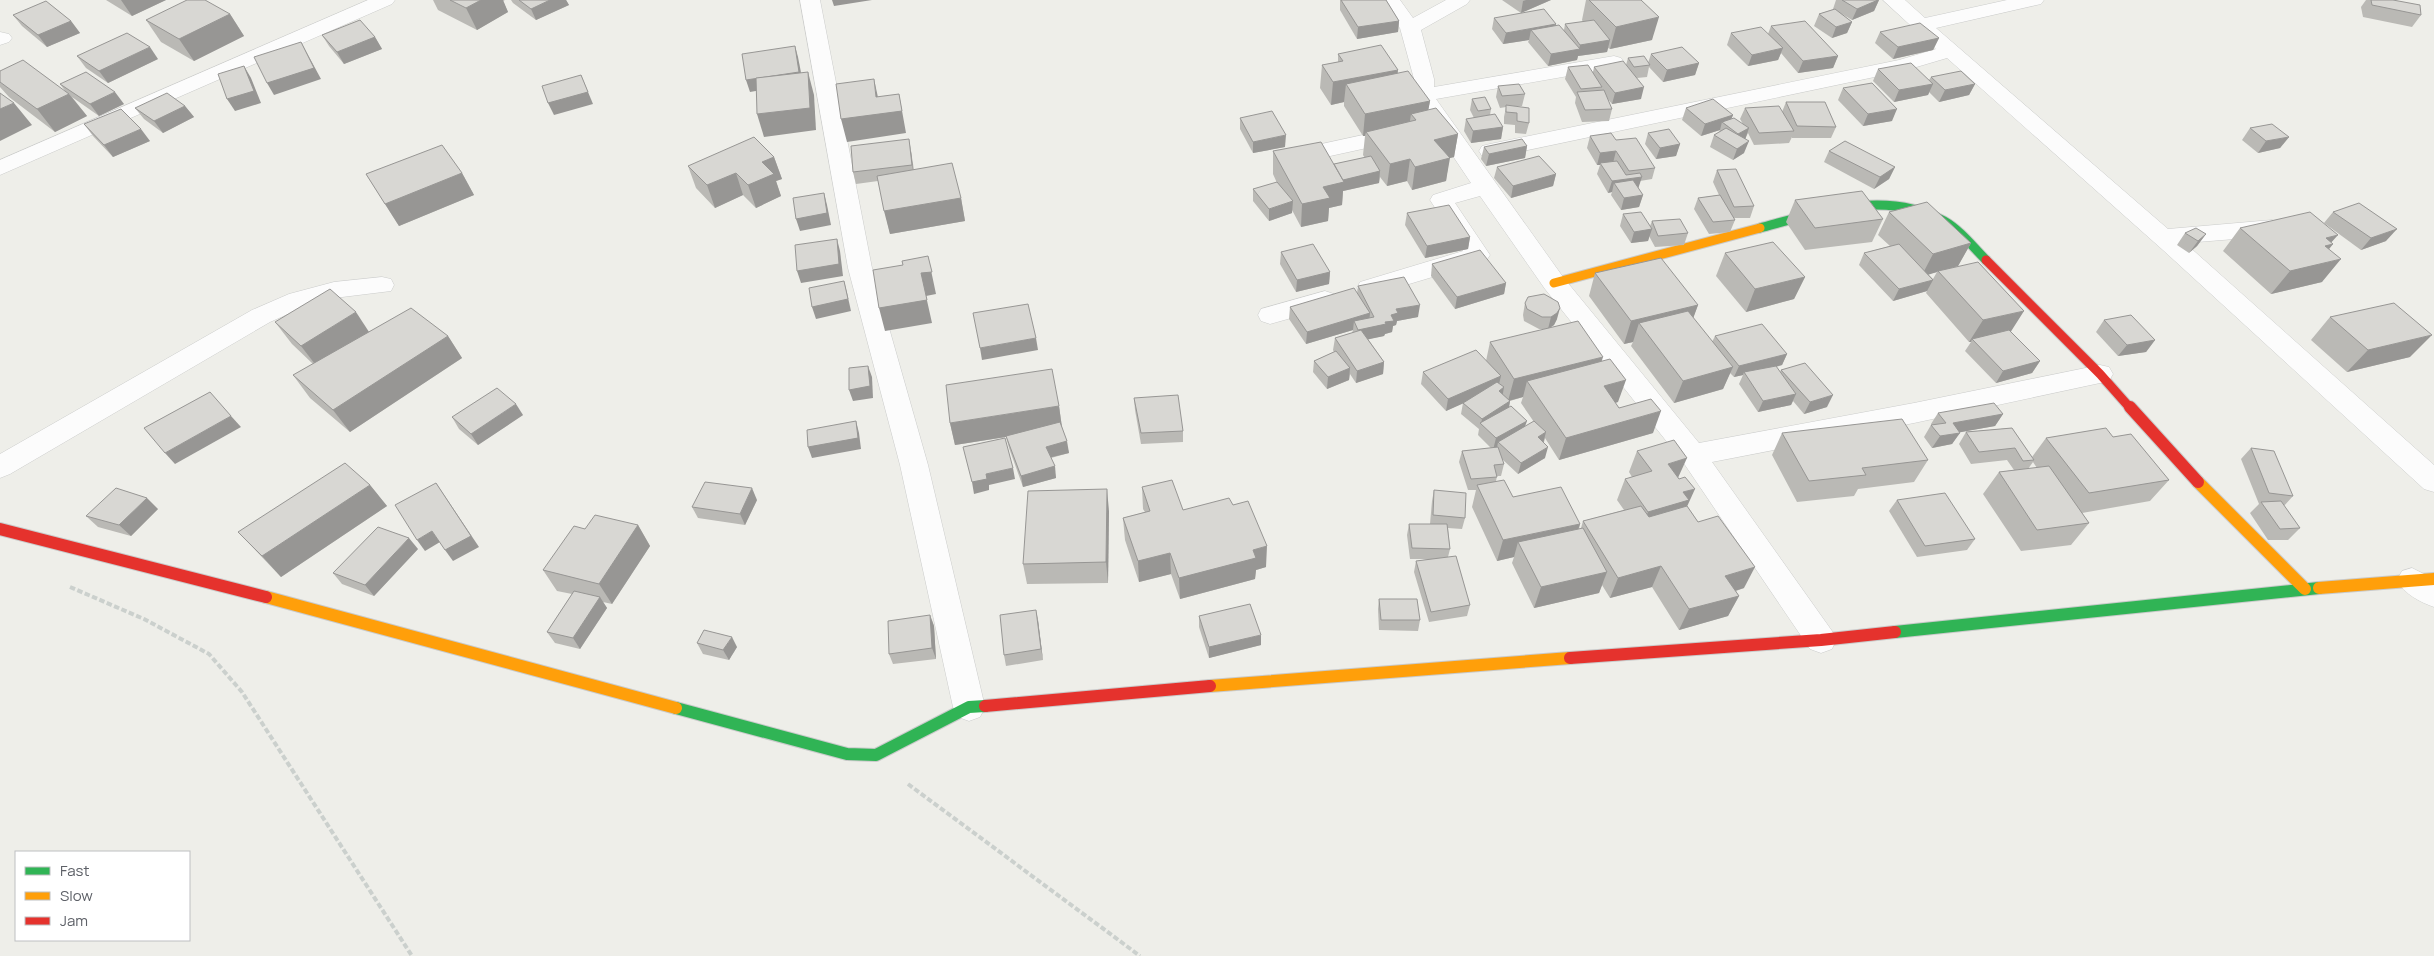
<svg xmlns="http://www.w3.org/2000/svg" width="2434" height="956" font-family="Manrope,sans-serif">
  <style>
    .lines { fill: none; stroke-linecap: round; stroke-linejoin: round }
    .street-casing { stroke: #cbcccb; stroke-width: 1 }
    .fast-far1-casing { stroke: #c9caca; stroke-width: 11 }
    .fast-casing { stroke: #c9caca; stroke-width: 14 }
    .slow-far1-casing { stroke: #c9caca; stroke-width: 11 }
    .slow-casing { stroke: #c9caca; stroke-width: 14 }
    .jam-far1-casing { stroke: #c9caca; stroke-width: 11 }
    .jam-casing { stroke: #c9caca; stroke-width: 14 }
    .path { stroke: #cbd0cd; stroke-width: 4; stroke-dasharray: 5.5 2.5; stroke-linecap: butt }
    .street { fill: #fcfcfc; fill-rule: evenodd }
    .fast-far1 { stroke: #30b455; stroke-width: 9 }
    .fast { stroke: #30b455; stroke-width: 12 }
    .slow-far1 { stroke: #ff9f0a; stroke-width: 9 }
    .slow { stroke: #ff9f0a; stroke-width: 12 }
    .jam-far1 { stroke: #e5322d; stroke-width: 9 }
    .jam { stroke: #e5322d; stroke-width: 12 }
    .wall { fill: #bab9b5; fill-rule: evenodd }
    .shaded-wall { fill: #979694 }
    .building { fill: #d8d7d3; stroke: #979694 }
  </style>
  <rect width="100%" height="100%" fill="#eeeee9"/>
  <g class="lines">
    <defs>
      <g id="street">
        <path d="M368,0H395L392,4L0,175V160Z"/>
        <path d="M800,0H820L872,268L928,465L985,707L980,717L969,721L958,717L953,707L900,465L848,268Z"/>
        <path d="M1380,0H1400L1413,18L1446,0H1470L1467,4L1421,30L1434,79V87L1614,56L1621,58L1624,62L1621,66L1614,68L1436,99L1563,277L1699,443L1914,403L2100,365L2109,367L2113,374L2109,381L2100,383L1914,423L1712,462L1832,631L1836,640L1832,649L1821,653L1810,649L1683,462L1545,289L1480,196L1455,203L1490,255L1486,261L1369,296L1360,294L1357,288L1360,282L1463,251L1430,200L1433,195L1471,183L1412,95L1414,79L1400,28Z"/>
        <path d="M1883,0H1905L1925,18L2007,0H2044L2041,4L1936,28L2168,229L2272,220L2280,223L2284,228L2280,233L2272,236L2185,243L2434,465V492L2424,489L2164,251L1947,58L1903,71L1490,158L1482,156L1479,151L1482,146L1490,144L1899,60L1936,49Z"/>
        <path d="M0,32L9,34L12,38L9,42L0,45Z"/>
        <path d="M1400,127L1408,129L1411,134L1408,139L1289,165L1281,163L1278,158L1281,153L1289,151Z"/>
        <path d="M382,277L391,279L394,285L391,291L334,298L306,306L270,322L10,474L0,478V454L252,310L289,294L334,282Z"/>
        <path d="M1325,291L1334,294L1337,300L1334,306L1270,324L1261,321L1258,315L1261,309Z"/>
        <path d="M2412,568L2434,579V607C2420,602 2404,594 2397,580L2402,571Z"/>
      </g>
      <path id="fast-far1" d="M1760,228C1819,212 1886,189 1944,221C1960,230 1973,247 1986,260"/>
      <g id="fast">
        <path d="M1895,632L2319,588"/>
        <path d="M676,708L847,754L876,755L969,707L985,706"/>
      </g>
      <path id="slow-far1" d="M1554,283L1760,228"/>
      <g id="slow">
        <path d="M2198,482L2305,589"/>
        <path d="M2319,588L2434,579"/>
        <path d="M266,597L676,708"/>
        <path d="M1210,686L1570,658"/>
      </g>
      <path id="jam-far1" d="M1986,260L2100,374L2131,409"/>
      <g id="jam">
        <path d="M2130,407L2198,482"/>
        <path d="M0,529L266,597"/>
        <path d="M1570,658L1821,640L1895,632"/>
        <path d="M985,706L1210,686"/>
      </g>
    </defs>
    <use href="#street" class="street-casing"/>
    <use href="#fast-far1" class="fast-far1-casing"/>
    <use href="#fast" class="fast-casing"/>
    <use href="#slow-far1" class="slow-far1-casing"/>
    <use href="#slow" class="slow-casing"/>
    <use href="#jam-far1" class="jam-far1-casing"/>
    <use href="#jam" class="jam-casing"/>
    <g class="path">
      <path d="M70,587L144,619L209,654L242,692L412,956"/>
      <path d="M908,784L1140,956"/>
    </g>
    <use href="#street" class="street"/>
    <use href="#fast-far1" class="fast-far1"/>
    <use href="#fast" class="fast"/>
    <use href="#slow-far1" class="slow-far1"/>
    <use href="#slow" class="slow"/>
    <use href="#jam-far1" class="jam-far1"/>
    <use href="#jam" class="jam"/>
  </g>
  <g class="wall">
    <path d="M106,0H166L132,16Z"/>
    <path d="M433,0H505L503,1L508,12L477,30L438,10Z"/>
    <path d="M511,0H566L569,5L536,20L513,3Z"/>
    <path d="M1340,0H1386L1399,21L1398,32L1357,39L1340,10Z"/>
    <path d="M1502,0H1551L1521,13Z"/>
    <path d="M1586,0H1641L1652,40L1610,49L1608,48L1607,52L1578,56L1577,60L1548,66L1528,42L1529,40L1503,44L1492,29L1494,18L1556,24V26L1564,30L1565,24L1583,22L1582,20Z"/>
    <path d="M1836,0H1879L1874,11L1852,20L1842,14L1852,22L1847,33L1832,38L1814,26L1819,14L1834,9H1833Z"/>
    <path d="M2366,0H2393L2421,15L2412,27L2363,17L2361,7Z"/>
    <path d="M230,14L244,36L194,61L161,42L146,20Z"/>
    <path d="M13,15L71,21L80,33L47,47L22,26Z"/>
    <path d="M1771,26L1838,56L1833,68L1798,73L1781,53L1778,60L1748,66L1727,45L1731,33L1768,34Z"/>
    <path d="M1880,32L1939,38L1933,50L1893,59L1875,43Z"/>
    <path d="M322,35L375,37L382,49L344,64L329,46Z"/>
    <path d="M1338,54L1398,73L1430,101L1428,110L1458,134L1454,157L1449,158L1446,181L1412,190L1407,181L1387,186L1380,177L1379,183L1343,191L1342,205L1329,208L1328,221L1301,227L1292,210V213L1269,221L1253,201V189L1277,183L1273,174V151L1334,164L1365,158L1363,155L1365,136H1363L1344,106V102L1331,105L1320,88L1322,65L1338,62Z"/>
    <path d="M1651,54L1699,63L1695,75L1663,82L1649,67L1647,77L1637,78L1641,99L1612,104L1607,98L1612,109L1609,121L1582,122L1575,103L1576,97L1565,79L1568,67L1593,72L1594,67L1626,65L1628,58L1648,63Z"/>
    <path d="M77,56L158,59L108,83L86,68Z"/>
    <path d="M1878,69L1929,80L1931,77L1975,84L1969,95L1939,102L1929,92L1928,95L1894,102L1873,81Z"/>
    <path d="M0,71L66,92L60,84L124,104L99,116L72,97L87,116L55,132L9,97L0,87Z"/>
    <path d="M1498,86L1525,94L1522,106H1515L1529,123L1526,134L1515,133V125L1504,124V117L1506,107L1500,108L1496,97Z"/>
    <path d="M1843,88L1892,121L1863,126L1838,100Z"/>
    <path d="M1472,99L1491,109L1490,115L1503,127L1501,139L1471,143L1464,131L1466,119L1474,118L1470,110Z"/>
    <path d="M1786,102L1836,127L1831,138H1792V137L1789,143L1754,145L1748,133L1745,139L1744,153L1733,160L1710,147L1714,135L1719,132L1720,130L1701,136L1682,120L1686,108L1733,115L1731,119L1743,124L1740,119L1745,108L1782,112Z"/>
    <path d="M185,106L194,117L163,133L144,119L135,108Z"/>
    <path d="M1240,118L1285,147L1253,153L1240,129Z"/>
    <path d="M84,124L150,141L113,157L93,136Z"/>
    <path d="M2250,128L2289,137L2280,148L2258,153L2242,140Z"/>
    <path d="M1648,133L1680,144L1676,156L1656,159L1645,144Z"/>
    <path d="M1590,136L1616,140L1655,168L1652,179L1640,181L1638,188L1643,195L1639,207L1621,210L1611,195L1612,192L1608,193L1597,174L1600,165H1597L1587,148Z"/>
    <path d="M1527,146L1525,158L1486,166L1481,159L1484,147Z"/>
    <path d="M911,151L914,170L961,198L965,221L890,234L878,181L856,184L853,172Z"/>
    <path d="M1829,151L1895,167L1889,179L1874,189L1824,162Z"/>
    <path d="M774,157L782,179L776,181L781,196L756,208L743,195L715,208L696,188L688,166Z"/>
    <path d="M1497,167L1556,174L1553,186L1511,198L1494,178Z"/>
    <path d="M1717,170L1754,206L1750,218H1734L1735,220L1730,232L1709,234L1694,209L1698,198L1719,195L1713,182Z"/>
    <path d="M462,173L474,195L399,226L366,174Z"/>
    <path d="M1795,200L1883,219L1872,242L1805,250L1786,222Z"/>
    <path d="M1889,212L1971,243L1958,266L1948,269L2040,361L2032,373L1996,383L1965,351L1971,342H1969L1926,293L1927,291L1893,301L1859,265L1864,253L1890,246L1878,235ZM1937,272L1933,279L1928,274Z"/>
    <path d="M2333,212L2386,241L2361,250L2324,223Z"/>
    <path d="M1407,213L1470,237L1468,249L1425,258L1405,225Z"/>
    <path d="M1623,214L1650,226L1652,221L1688,233L1684,245L1655,247L1649,236L1648,241L1631,243L1620,226Z"/>
    <path d="M2240,228L2331,243L2333,244L2329,249L2322,282L2271,294L2223,251Z"/>
    <path d="M2185,233L2206,234L2197,246L2189,253L2177,245Z"/>
    <path d="M1281,252L1330,272L1329,284L1296,292L1280,264Z"/>
    <path d="M1725,253L1805,277L1794,299L1746,312L1716,276Z"/>
    <path d="M1432,264L1506,283L1504,294L1455,309L1431,276Z"/>
    <path d="M1595,273L1698,305L1693,318L1712,342L1715,336L1787,354L1782,365L1776,367L1780,372L1781,370L1827,407L1804,414L1793,401L1791,405L1758,412L1739,384L1743,375L1734,377L1730,373L1723,389L1674,403L1631,346L1633,342L1624,344L1589,296Z"/>
    <path d="M1358,286L1418,317L1397,321L1396,325L1393,326L1392,332L1385,334L1384,336L1368,339L1384,362L1383,374L1356,383L1350,374L1349,380L1327,389L1313,372L1314,361L1334,352L1333,350L1335,338L1352,333L1353,330L1306,344L1289,319L1290,307L1357,294Z"/>
    <path d="M1525,303L1557,319L1554,325L1548,329H1539L1524,321L1523,315Z"/>
    <path d="M2330,317L2410,357L2347,372L2311,340Z"/>
    <path d="M2104,320L2155,340L2146,352L2118,356L2096,332Z"/>
    <path d="M275,322L369,332L448,336L462,358L350,432L310,398L293,375L313,364L292,344Z"/>
    <path d="M1490,342L1601,362L1618,402L1615,403L1619,408L1653,433L1559,460L1545,438L1544,442L1545,458L1518,474L1502,459L1504,464L1501,476H1497L1496,481L1513,497L1580,524L1579,529L1581,528L1583,521L1624,510L1617,500L1625,479L1632,477L1629,472L1637,451L1678,478L1687,506L1744,588L1736,591L1739,596L1728,616L1679,630L1652,587L1610,598L1602,585L1599,593L1534,608L1512,563L1514,557L1497,561L1472,507L1476,490H1468L1459,462L1462,451L1491,448L1478,435L1479,429L1461,414L1463,403L1446,411L1421,384L1423,372L1486,361ZM1523,397L1521,403L1534,422L1525,427L1509,407L1510,401Z"/>
    <path d="M1134,398L1183,431V442L1141,444L1135,410Z"/>
    <path d="M1059,406L1062,427L1069,453L1051,458L1056,478L1023,487L1009,448L1006,437L955,445L950,423Z"/>
    <path d="M1938,413L2003,414L1995,426L1960,432L1952,444L1932,448L1924,437L1931,425H1932L1931,424Z"/>
    <path d="M523,415L478,445L459,429L452,417Z"/>
    <path d="M2012,428L2032,457L2046,438L2113,437L2169,480L2150,501L2082,513L2089,523L2071,545L2021,551L1983,494L1999,472L2014,470L2007,460L1971,464L1959,444L1966,432ZM2033,462L2037,468L2028,469Z"/>
    <path d="M1782,433L1928,460L1914,482L1858,489L1854,496L1797,502L1772,455Z"/>
    <path d="M2251,448L2293,496L2284,506L2300,528L2288,540H2268L2250,513L2259,504L2241,459Z"/>
    <path d="M370,485L387,506L281,577L238,532Z"/>
    <path d="M1142,487L1183,510L1233,505L1266,567L1256,570L1255,579L1180,599L1171,574L1139,582L1125,540L1123,518L1145,512L1143,509Z"/>
    <path d="M1434,490L1465,518L1462,529L1448,528L1450,549L1448,557L1470,605L1467,616L1429,622L1414,572L1416,561L1429,559H1410L1407,535L1409,524H1430L1432,501Z"/>
    <path d="M757,500L745,525L698,518L692,507Z"/>
    <path d="M1897,500L1975,539L1967,550L1917,557L1889,511Z"/>
    <path d="M158,509L131,536L98,527L86,516Z"/>
    <path d="M1109,511L1108,583L1027,584L1023,564Z"/>
    <path d="M638,525L650,546L612,604L603,602L607,608L580,649L555,643L547,632L572,594L557,591L543,570L585,529Z"/>
    <path d="M418,549L374,596L342,584L333,573Z"/>
    <path d="M1379,599L1420,620L1418,631L1379,630L1378,609Z"/>
    <path d="M930,615L934,626L936,659L893,664L889,654Z"/>
    <path d="M1199,616L1261,645L1209,658L1199,627Z"/>
    <path d="M1038,620L1043,660L1006,666L1004,655Z"/>
    <path d="M697,643L737,647L729,660L703,654Z"/>
  </g>
  <g class="shaded-wall">
    <path d="M121,0H166L132,16Z"/>
    <path d="M481,0H503L508,12L477,30L466,8Z"/>
    <path d="M550,0H566L569,5L536,20L531,9Z"/>
    <path d="M832,0H872L834,6Z"/>
    <path d="M1526,0H1551L1521,13L1523,1Z"/>
    <path d="M1878,0H1879L1874,11L1852,20L1857,9Z"/>
    <path d="M230,14L244,36L194,61L179,39Z"/>
    <path d="M1659,17L1652,40L1610,49L1616,27Z"/>
    <path d="M71,21L80,33L47,47L38,35Z"/>
    <path d="M1399,21L1398,32L1357,39L1358,27Z"/>
    <path d="M1852,22L1847,33L1832,38L1836,27Z"/>
    <path d="M1556,24L1554,35L1531,30L1529,40L1503,44L1506,33Z"/>
    <path d="M375,37L382,49L344,64L337,52Z"/>
    <path d="M1939,38L1933,50L1893,59L1898,47Z"/>
    <path d="M1610,40L1607,52L1578,56L1577,60L1548,66L1551,54L1579,49L1580,45Z"/>
    <path d="M301,42L321,79L274,95L267,83Z"/>
    <path d="M795,46L798,57L803,83L750,92L746,80Z"/>
    <path d="M150,47L158,59L108,83L99,71Z"/>
    <path d="M1783,48L1778,60L1748,66L1752,55Z"/>
    <path d="M1838,56L1833,68L1798,73L1803,61Z"/>
    <path d="M1699,63L1695,75L1663,82L1667,70Z"/>
    <path d="M244,66L251,78L261,103L235,111L227,99Z"/>
    <path d="M1398,70L1396,92L1346,84L1344,102L1331,105L1333,82Z"/>
    <path d="M808,72L814,95L816,130L764,137L757,114Z"/>
    <path d="M581,75L593,104L554,115L548,103Z"/>
    <path d="M874,79L879,102L899,94L906,133L847,142L841,119L876,97Z"/>
    <path d="M1933,84L1928,95L1894,102L1899,90Z"/>
    <path d="M1975,84L1969,95L1939,102L1945,90Z"/>
    <path d="M1644,87L1641,99L1612,104L1615,93Z"/>
    <path d="M115,92L124,104L99,116L90,104Z"/>
    <path d="M69,94L87,116L55,132L37,109Z"/>
    <path d="M1430,101L1426,123L1416,120L1411,114L1409,127L1366,132L1365,136H1363L1365,114Z"/>
    <path d="M14,103L32,125L0,141V109Z"/>
    <path d="M185,106L194,117L163,133L154,121Z"/>
    <path d="M1897,109L1892,121L1863,126L1868,114Z"/>
    <path d="M1733,115L1728,127L1722,122L1720,130L1701,136L1705,124Z"/>
    <path d="M1503,127L1501,139L1471,143L1473,131Z"/>
    <path d="M1749,128L1745,140L1733,146L1738,134Z"/>
    <path d="M141,129L150,141L113,157L104,145Z"/>
    <path d="M1458,134L1454,157L1431,163L1434,140Z"/>
    <path d="M1286,135L1285,147L1253,153V142Z"/>
    <path d="M2289,137L2280,148L2258,153L2266,141Z"/>
    <path d="M909,139L911,151L914,177L912,165Z"/>
    <path d="M1749,141L1744,153L1733,160L1737,149Z"/>
    <path d="M1680,144L1676,156L1656,159L1660,148Z"/>
    <path d="M1527,146L1525,158L1486,166L1489,154Z"/>
    <path d="M1616,151L1613,163H1600V165H1597L1600,153Z"/>
    <path d="M774,157L782,179L776,181L781,196L756,208L748,185L762,162Z"/>
    <path d="M1450,158L1446,181L1412,190L1415,167Z"/>
    <path d="M1410,159L1407,181L1387,186L1390,164Z"/>
    <path d="M1895,167L1889,179L1874,189L1880,177Z"/>
    <path d="M1380,171L1379,183L1343,191L1342,205L1329,208L1328,221L1301,227L1302,204L1323,187L1340,180Z"/>
    <path d="M462,173L474,195L399,226L385,204Z"/>
    <path d="M736,173L743,195L715,208L707,185Z"/>
    <path d="M1556,174L1553,186L1511,198L1513,186Z"/>
    <path d="M1642,177L1638,189L1614,183L1612,192L1608,193L1612,181Z"/>
    <path d="M824,193L827,205L831,225L800,231L796,219Z"/>
    <path d="M1643,195L1639,207L1621,210L1624,198Z"/>
    <path d="M961,198L965,221L890,234L884,211Z"/>
    <path d="M1293,201L1292,213L1269,221V209Z"/>
    <path d="M1652,229L1648,241L1631,243L1634,232Z"/>
    <path d="M2397,229L2386,241L2361,250L2371,238Z"/>
    <path d="M2206,234L2197,246L2189,253L2198,241Z"/>
    <path d="M2338,235L2329,245L2333,244L2316,265L2341,259L2322,282L2271,294L2290,271L2326,238Z"/>
    <path d="M1470,237L1468,249L1425,258L1427,246Z"/>
    <path d="M837,239L840,251L843,276L801,283L797,271Z"/>
    <path d="M1971,243L1958,266L1939,272L1938,271L1937,272L1921,277L1933,254Z"/>
    <path d="M928,256L936,294L926,296L932,323L885,331L879,308L921,273Z"/>
    <path d="M1330,272L1329,284L1296,292L1297,280Z"/>
    <path d="M1805,277L1794,299L1746,312L1755,289Z"/>
    <path d="M1933,280L1927,291L1893,301L1899,289Z"/>
    <path d="M844,281L847,293L851,311L816,319L812,307Z"/>
    <path d="M1506,283L1504,294L1455,309L1457,297Z"/>
    <path d="M1420,305L1418,317L1397,321L1396,325L1393,326L1392,332L1385,334L1384,336L1356,342L1358,330L1385,322L1391,315L1396,309Z"/>
    <path d="M1698,305L1690,327L1639,323L1633,342L1624,344L1631,321Z"/>
    <path d="M1560,308L1557,319L1554,325L1548,329L1551,317Z"/>
    <path d="M2024,311L2010,333L1972,339L1971,342H1969L1983,320Z"/>
    <path d="M356,312L371,335L318,368L301,346Z"/>
    <path d="M1370,313L1369,325L1354,321L1353,330L1306,344L1307,332Z"/>
    <path d="M2432,335L2410,357L2347,372L2368,350Z"/>
    <path d="M448,336L462,358L350,432L333,410Z"/>
    <path d="M1036,338L1038,350L982,360L980,348Z"/>
    <path d="M2155,340L2146,352L2118,356L2127,345Z"/>
    <path d="M1787,354L1782,365L1745,374L1744,372L1743,375L1734,377L1739,366Z"/>
    <path d="M1603,357L1596,379L1527,381L1523,397L1508,401L1514,379Z"/>
    <path d="M2040,361L2032,373L1996,383L2003,371Z"/>
    <path d="M1384,362L1383,374L1356,383L1357,371Z"/>
    <path d="M868,366L872,377L873,398L853,401L849,390Z"/>
    <path d="M1733,367L1723,389L1674,403L1683,381Z"/>
    <path d="M1350,368L1349,380L1327,389L1328,377Z"/>
    <path d="M1501,376L1498,388L1446,411L1448,399Z"/>
    <path d="M1626,380L1618,402L1596,408L1604,386Z"/>
    <path d="M1504,387L1502,399L1499,391Z"/>
    <path d="M1796,394L1791,405L1758,412L1763,401Z"/>
    <path d="M1833,395L1827,407L1804,414L1810,402Z"/>
    <path d="M1510,401L1508,413L1481,424L1482,419Z"/>
    <path d="M516,404L523,415L478,445L471,434Z"/>
    <path d="M1059,406L1062,428L955,445L950,423Z"/>
    <path d="M1661,411L1653,433L1559,460L1566,438Z"/>
    <path d="M2003,414L1995,426L1945,435L1953,423Z"/>
    <path d="M231,416L241,427L175,464L165,453Z"/>
    <path d="M856,421L859,433L861,449L812,458L808,447Z"/>
    <path d="M1527,421L1523,432L1498,442L1497,448L1493,450L1496,438Z"/>
    <path d="M1546,432L1543,444L1538,437Z"/>
    <path d="M1960,433L1952,444L1932,448L1940,436Z"/>
    <path d="M1067,441L1069,453L1048,458L1046,447Z"/>
    <path d="M1548,447L1545,458L1518,474L1521,463Z"/>
    <path d="M1687,458L1677,480L1668,464Z"/>
    <path d="M1055,466L1056,478L1023,487L1021,476Z"/>
    <path d="M1013,468L1015,479L989,485V490L974,494L972,482L986,474Z"/>
    <path d="M436,483L479,547L453,561L445,550Z"/>
    <path d="M370,485L387,506L281,577L262,556Z"/>
    <path d="M752,488L757,500L745,525L740,514Z"/>
    <path d="M1107,489L1109,511L1108,583L1106,562Z"/>
    <path d="M1695,489L1685,511L1639,533L1648,512L1683,492Z"/>
    <path d="M147,498L158,509L131,536L119,525Z"/>
    <path d="M1580,524L1573,545L1518,542L1514,557L1497,561L1503,540Z"/>
    <path d="M638,525L650,546L612,604L599,584Z"/>
    <path d="M432,531L440,542L425,551L417,540Z"/>
    <path d="M409,538L418,549L374,596L365,585Z"/>
    <path d="M1267,546L1266,567L1256,570L1255,579L1180,599L1179,578L1253,550Z"/>
    <path d="M1170,553L1171,574L1139,582L1138,561Z"/>
    <path d="M1661,566L1652,587L1610,598L1618,578Z"/>
    <path d="M1755,567L1744,588L1715,597L1725,576Z"/>
    <path d="M1607,572L1599,593L1534,608L1541,587Z"/>
    <path d="M1739,596L1728,616L1679,630L1689,609Z"/>
    <path d="M600,597L607,608L580,649L573,638Z"/>
    <path d="M1036,610L1038,620L1043,660L1041,649Z"/>
    <path d="M930,615L934,626L936,659L932,648Z"/>
    <path d="M1261,635V645L1209,658V647Z"/>
    <path d="M732,637L737,647L729,660L723,650Z"/>
  </g>
  <g class="building">
    <path d="M187,0H205L230,14L179,39L146,20Z"/>
    <path d="M450,0H481L466,8Z"/>
    <path d="M519,0H550L531,9Z"/>
    <path d="M1341,0H1386L1399,21L1358,27Z"/>
    <path d="M1589,0H1641L1659,17L1616,27Z"/>
    <path d="M1842,0H1878L1857,9Z"/>
    <path d="M2371,0H2393L2420,5L2421,15L2372,5Z"/>
    <path d="M46,1L71,21L38,35L13,15Z"/>
    <path d="M1544,9L1556,24L1506,33L1494,18Z"/>
    <path d="M1835,9L1852,22L1836,27L1819,14Z"/>
    <path d="M360,20L375,37L337,52L322,35Z"/>
    <path d="M1594,20L1610,40L1580,45L1565,24Z"/>
    <path d="M1805,21L1838,56L1803,61L1771,26Z"/>
    <path d="M1920,23L1939,38L1898,47L1880,32Z"/>
    <path d="M1559,25L1580,49L1551,54L1531,30Z"/>
    <path d="M1761,27L1783,48L1752,55L1731,33Z"/>
    <path d="M127,33L150,47L99,71L77,56Z"/>
    <path d="M301,42L314,68L267,83L254,57Z"/>
    <path d="M1381,45L1398,70L1333,82L1322,65L1343,61L1338,54Z"/>
    <path d="M795,46L799,72L746,80L742,54Z"/>
    <path d="M1682,47L1699,63L1667,70L1651,54Z"/>
    <path d="M1644,56L1650,65L1634,67L1628,58Z"/>
    <path d="M23,60L69,94L37,109L0,82V71Z"/>
    <path d="M1623,61L1644,87L1615,93L1594,67Z"/>
    <path d="M1911,63L1933,84L1899,90L1878,69Z"/>
    <path d="M1588,65L1602,87L1581,89L1568,67Z"/>
    <path d="M244,66L254,91L227,99L218,74Z"/>
    <path d="M1408,71L1430,101L1365,114L1346,84Z"/>
    <path d="M1961,71L1975,84L1945,90L1931,77Z"/>
    <path d="M86,72L115,92L90,104L60,84Z"/>
    <path d="M808,72L810,108L757,114L756,78Z"/>
    <path d="M581,75L588,92L548,103L542,86Z"/>
    <path d="M874,79L876,97L899,94L902,111L841,119L836,84Z"/>
    <path d="M1872,83L1897,109L1868,114L1843,88Z"/>
    <path d="M1519,84L1525,94L1502,96L1498,86Z"/>
    <path d="M1604,90L1612,109L1585,110L1577,92Z"/>
    <path d="M0,93L14,103L0,109Z"/>
    <path d="M167,93L185,106L154,121L135,108Z"/>
    <path d="M1485,97L1491,109L1478,111L1472,99Z"/>
    <path d="M1713,99L1733,115L1705,124L1686,108Z"/>
    <path d="M1786,102H1825L1836,127L1797,126Z"/>
    <path d="M1506,105L1529,108V123L1517,121V113L1506,112Z"/>
    <path d="M1779,106L1794,131L1759,133L1745,108Z"/>
    <path d="M1436,108L1458,134L1434,140L1450,158L1415,167L1410,159L1390,164L1366,132L1416,120L1411,114Z"/>
    <path d="M121,109L141,129L104,145L84,124Z"/>
    <path d="M1272,111L1286,135L1253,142L1240,118Z"/>
    <path d="M1495,114L1503,127L1473,131L1466,119Z"/>
    <path d="M1734,118L1749,128L1738,134L1722,122Z"/>
    <path d="M2272,124L2289,137L2266,141L2250,128Z"/>
    <path d="M1726,128L1749,141L1737,149L1714,135Z"/>
    <path d="M1669,129L1680,144L1660,148L1648,133Z"/>
    <path d="M1611,133L1616,140L1636,138L1655,168L1629,171L1616,151L1600,153L1590,136Z"/>
    <path d="M754,137L774,157L762,162L774,174L748,185L736,173L707,185L688,166Z"/>
    <path d="M909,139L912,165L853,172L851,146Z"/>
    <path d="M1522,139L1527,146L1489,154L1484,147Z"/>
    <path d="M1845,141L1895,167L1880,177L1829,151Z"/>
    <path d="M1321,142L1344,182L1323,187L1330,198L1302,204L1273,151Z"/>
    <path d="M442,145L462,173L385,204L366,174Z"/>
    <path d="M1371,156L1380,171L1343,180L1334,164Z"/>
    <path d="M1539,156L1556,174L1513,186L1497,167Z"/>
    <path d="M1617,161L1626,175L1640,173L1642,177L1612,181L1600,163Z"/>
    <path d="M952,163L961,198L884,211L877,176Z"/>
    <path d="M1736,169L1754,206L1734,207L1717,170Z"/>
    <path d="M1633,180L1643,195L1624,198L1614,183Z"/>
    <path d="M1277,182L1293,201L1269,209L1253,189Z"/>
    <path d="M1862,191L1883,219L1815,228L1795,200Z"/>
    <path d="M824,193L827,213L796,219L793,198Z"/>
    <path d="M1720,195L1735,220L1713,222L1698,198Z"/>
    <path d="M1927,202L1971,243L1933,254L1889,212Z"/>
    <path d="M2359,203L2397,229L2371,238L2333,212Z"/>
    <path d="M1449,205L1470,237L1427,246L1407,213Z"/>
    <path d="M1641,212L1652,229L1634,232L1623,214Z"/>
    <path d="M2310,212L2338,235L2326,238L2333,244L2325,246L2341,259L2290,271L2240,228Z"/>
    <path d="M1680,219L1688,233L1658,236L1652,221Z"/>
    <path d="M2196,228L2206,234L2198,241L2185,233Z"/>
    <path d="M837,239L839,264L797,271L795,245Z"/>
    <path d="M1773,242L1805,277L1755,289L1725,253Z"/>
    <path d="M1313,244L1330,272L1297,280L1281,252Z"/>
    <path d="M1899,244L1933,280L1899,289L1864,253Z"/>
    <path d="M1480,250L1506,283L1457,297L1432,264Z"/>
    <path d="M928,256L932,272L921,273L927,300L879,308L873,270L903,265L902,261Z"/>
    <path d="M1661,258L1698,305L1631,321L1595,273Z"/>
    <path d="M1978,262L2024,311L1983,320L1938,271Z"/>
    <path d="M1404,277L1420,305L1396,309L1398,313L1391,315L1394,321L1385,322L1386,324L1358,330L1354,321L1374,317L1358,286Z"/>
    <path d="M844,281L848,299L812,307L809,288Z"/>
    <path d="M1354,288L1370,313L1307,332L1290,307Z"/>
    <path d="M330,289L356,312L301,346L275,322Z"/>
    <path d="M1544,294L1558,302L1560,308L1557,313L1551,317H1542L1527,309L1525,303L1528,297Z"/>
    <path d="M2394,303L2432,335L2368,350L2330,317Z"/>
    <path d="M1028,304L1036,338L980,348L973,313Z"/>
    <path d="M411,308L448,336L333,410L293,375Z"/>
    <path d="M1688,311L1733,367L1683,381L1639,323Z"/>
    <path d="M2131,315L2155,340L2127,345L2104,320Z"/>
    <path d="M1578,321L1603,357L1514,379L1490,342Z"/>
    <path d="M1762,324L1787,354L1739,366L1715,336Z"/>
    <path d="M1361,330L1384,362L1357,371L1335,338Z"/>
    <path d="M2009,330L2040,361L2003,371L1972,339Z"/>
    <path d="M1476,350L1501,376L1448,399L1423,372Z"/>
    <path d="M1336,351L1350,368L1328,377L1314,361Z"/>
    <path d="M1610,359L1626,380L1604,386L1619,408L1651,399L1661,411L1566,438L1527,381Z"/>
    <path d="M1805,363L1833,395L1810,402L1781,370Z"/>
    <path d="M868,366L870,386L849,390V368Z"/>
    <path d="M1776,366L1796,394L1763,401L1744,372Z"/>
    <path d="M1052,369L1059,406L950,423L946,385Z"/>
    <path d="M1497,382L1504,387L1499,391L1510,401L1482,419L1463,403Z"/>
    <path d="M497,388L516,404L471,434L452,417Z"/>
    <path d="M210,392L231,416L165,453L144,428Z"/>
    <path d="M1178,395L1183,431L1141,433L1134,398Z"/>
    <path d="M1994,403L2003,414L1953,423L1960,433L1940,436L1931,425L1946,423L1938,413Z"/>
    <path d="M1511,406L1527,421L1496,438L1480,423Z"/>
    <path d="M1902,419L1928,460L1862,468L1866,475L1809,481L1782,433Z"/>
    <path d="M856,421L858,438L808,447L807,430Z"/>
    <path d="M1534,421L1546,432L1538,437L1548,447L1521,463L1498,442Z"/>
    <path d="M1060,422L1067,441L1046,447L1055,466L1021,476L1006,436Z"/>
    <path d="M2012,428L2034,460L2023,461L2015,448L1979,452L1966,432Z"/>
    <path d="M2106,428L2113,437L2131,434L2169,480L2089,493L2046,438Z"/>
    <path d="M1005,438L1013,468L986,474L987,479L972,482L963,447Z"/>
    <path d="M1674,440L1687,458L1668,464L1679,479L1685,477L1695,489L1683,492L1689,500L1648,512L1625,479L1652,471L1637,451Z"/>
    <path d="M1498,447L1504,464L1494,465L1497,477L1471,479L1462,451Z"/>
    <path d="M2251,448L2274,451L2293,496L2269,493Z"/>
    <path d="M345,463L370,485L262,556L238,532Z"/>
    <path d="M2049,466L2089,523L2037,530L1999,472Z"/>
    <path d="M1172,480L1183,510L1229,498L1233,505L1248,501L1267,546L1253,550L1256,558L1179,578L1170,553L1138,561L1123,518L1150,511L1142,487Z"/>
    <path d="M1504,480L1513,497L1561,487L1580,524L1503,540L1477,485Z"/>
    <path d="M705,482L752,488L740,514L692,507Z"/>
    <path d="M436,483L471,536L445,550L432,531L417,540L395,505Z"/>
    <path d="M116,488L147,498L119,525L86,516Z"/>
    <path d="M1107,489L1106,562L1023,564L1028,491Z"/>
    <path d="M1434,490L1466,493L1465,518L1433,515Z"/>
    <path d="M1945,493L1975,539L1925,546L1897,500Z"/>
    <path d="M2281,501L2300,528L2280,529L2261,502Z"/>
    <path d="M1641,506L1649,517L1687,506L1698,522L1718,516L1755,567L1725,576L1739,596L1689,609L1661,566L1618,578L1583,521Z"/>
    <path d="M595,515L638,525L599,584L543,570L574,526L585,529Z"/>
    <path d="M1409,524H1447L1450,549L1412,548Z"/>
    <path d="M378,527L409,538L365,585L333,573Z"/>
    <path d="M1583,528L1607,572L1541,587L1518,542Z"/>
    <path d="M1456,556L1470,605L1431,612L1416,561Z"/>
    <path d="M574,591L600,597L573,638L547,632Z"/>
    <path d="M1379,599H1417L1420,620H1381Z"/>
    <path d="M1250,604L1261,635L1209,647L1199,616Z"/>
    <path d="M1036,610L1041,649L1004,655L1000,615Z"/>
    <path d="M930,615L932,648L889,654L888,621Z"/>
    <path d="M704,630L732,637L723,650L697,643Z"/>
  </g>
  <rect x="15" y="851" width="175" height="90" fill="#ffffff" stroke="#bebfc2"/>
  <rect x="25" y="867" width="25" height="8" fill="#30b455" stroke="#bebfc2"/>
  <text x="60" y="876" font-size="15" fill="#5d6067">Fast</text>
  <rect x="25" y="892" width="25" height="8" fill="#ff9f0a" stroke="#bebfc2"/>
  <text x="60" y="901" font-size="15" fill="#5d6067">Slow</text>
  <rect x="25" y="917" width="25" height="8" fill="#e5322d" stroke="#bebfc2"/>
  <text x="60" y="926" font-size="15" fill="#5d6067">Jam</text>
</svg>
